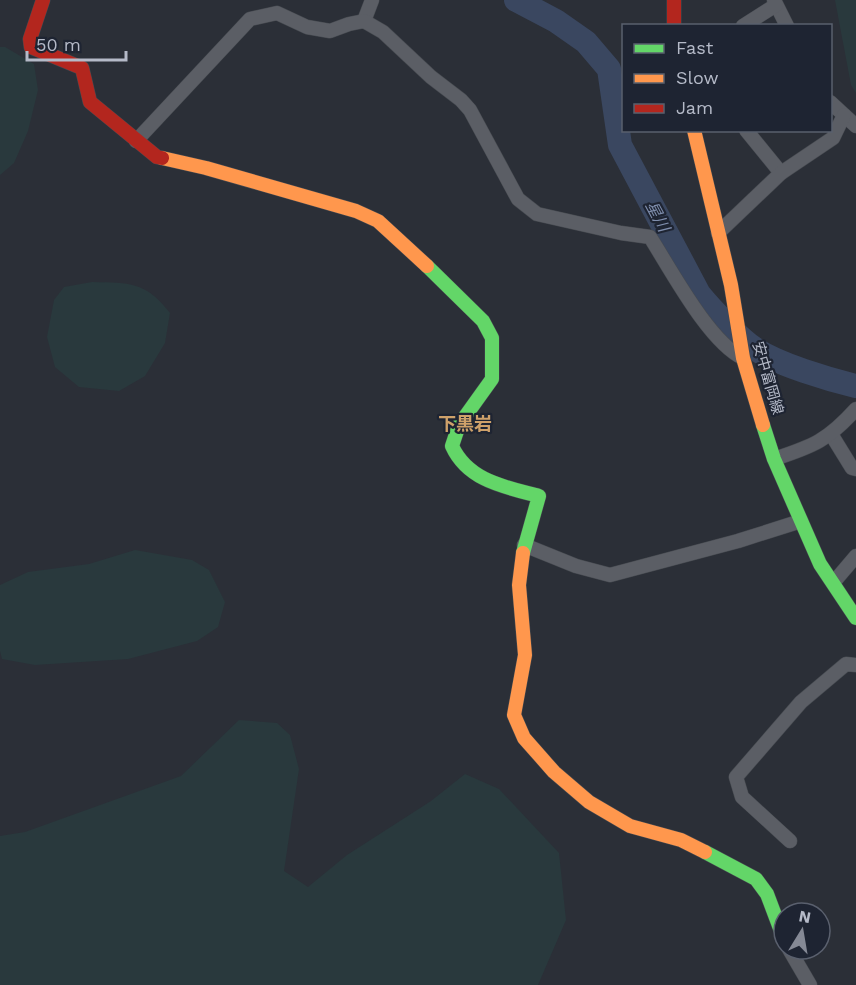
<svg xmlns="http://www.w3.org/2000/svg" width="856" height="985" font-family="'Work Sans','Noto Sans JP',sans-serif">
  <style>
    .green { fill: #29393d }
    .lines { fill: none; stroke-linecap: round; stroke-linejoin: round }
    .river { stroke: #3a4760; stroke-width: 24 }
    .street-casing { stroke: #464a50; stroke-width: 15 }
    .fast-casing { stroke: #464a50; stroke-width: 15 }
    .slow-casing { stroke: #464a50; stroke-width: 15 }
    .jam-casing { stroke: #464a50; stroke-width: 15 }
    .street { stroke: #5b5e65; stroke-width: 14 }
    .fast { stroke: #63d668; stroke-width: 14 }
    .slow { stroke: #ff974d; stroke-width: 14 }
    .jam { stroke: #b3261e; stroke-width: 14 }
    .labels { text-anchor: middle; stroke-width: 4.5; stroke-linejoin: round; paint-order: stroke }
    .street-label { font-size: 15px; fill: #b5bac8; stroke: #1e2432 }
    .water-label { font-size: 16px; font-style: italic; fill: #7f8ead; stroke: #1e2432 }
    .quarter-label { font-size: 18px; font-weight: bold; fill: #cea16a; stroke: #1e2432 }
  </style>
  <rect width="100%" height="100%" fill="#2b2f37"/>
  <g class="green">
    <path d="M835,0H856V93L851,85Z"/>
    <path d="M0,47H5L34,64L38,90L28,131L14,163L0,175Z"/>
    <path d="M92,282C130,283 145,281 170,313L165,343L145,376L119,391L79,387L55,367L47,337L54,300L64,287Z"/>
    <path d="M135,550L192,560L209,570L225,602L218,627L197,641L128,659L35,665L2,659L0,651V585L28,572L89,564Z"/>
    <path d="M239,720L277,723L290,735L299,769L284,871L308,887L347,855L431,801L465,774L499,789L559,853L566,920L538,985H0V836L25,832L181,776Z"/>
  </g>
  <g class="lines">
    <path class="river" d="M516,0L556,21L586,42L609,69L620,145L699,294C712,310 739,338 755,349C780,365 827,379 856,386"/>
    <defs>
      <g id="street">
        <path d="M774,0L787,26"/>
        <path d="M364,21L372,0"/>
        <path d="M743,26L776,5"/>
        <path d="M830,102L856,126"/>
        <path d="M746,130L781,173"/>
        <path d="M136,141L250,19L277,13L307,27L330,31L349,24L364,21L383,32L431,77L461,100L470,110L518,199L537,214L621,233L650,237C671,270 709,342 743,358"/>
        <path d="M718,233L781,173L833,138L844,115"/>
        <path d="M831,434L852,468L856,469"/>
        <path d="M774,459C814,446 828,440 856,409"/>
        <path d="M524,545L576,566L610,575L738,541L801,521"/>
        <path d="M833,583L856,556"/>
        <path d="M790,841L742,797L736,777L801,702L846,664L856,665"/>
        <path d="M789,949L810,985"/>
      </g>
      <g id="fast">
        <path d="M427,266L483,321L492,338V379L459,425L452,446C468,481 505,487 539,496L523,553"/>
        <path d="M763,425L774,459L820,564L856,618"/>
        <path d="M705,852L756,879L767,894L784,939"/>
      </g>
      <g id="slow">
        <path d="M694,130L731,285L743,358L763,425"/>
        <path d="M162,158L206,168L356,211L378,221L427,266"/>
        <path d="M523,553L519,585L525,655L514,715L524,738L554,772L589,802L630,826L681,840L705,852"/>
      </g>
      <g id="jam">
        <path d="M43,0L30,39L31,47L82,68L90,102L157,157L162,158"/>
        <path d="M674,0V26"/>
      </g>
    </defs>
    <use href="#street" class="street-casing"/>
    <use href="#fast" class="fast-casing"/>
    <use href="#slow" class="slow-casing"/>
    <use href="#jam" class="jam-casing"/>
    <use href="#street" class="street"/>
    <use href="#fast" class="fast"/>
    <use href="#slow" class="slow"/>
    <use href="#jam" class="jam"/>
  </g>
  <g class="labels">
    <g class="street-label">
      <text transform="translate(768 378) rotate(74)" y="5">安中富岡線</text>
    </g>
    <g class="water-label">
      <text transform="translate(658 216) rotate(62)" y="6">星川</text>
    </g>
    <g class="quarter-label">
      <text x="465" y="430">下黒岩</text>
    </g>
  </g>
  <rect x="622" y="24" width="210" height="108" fill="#1e2432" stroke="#5a606e" stroke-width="1.5"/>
  <rect x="634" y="44" width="30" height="9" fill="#63d668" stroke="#5a606e" stroke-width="1.5"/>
  <text x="676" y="54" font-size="18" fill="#b5bac8">Fast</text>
  <rect x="634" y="74" width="30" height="9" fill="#ff974d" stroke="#5a606e" stroke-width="1.5"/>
  <text x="676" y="84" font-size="18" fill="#b5bac8">Slow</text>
  <rect x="634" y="104" width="30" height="9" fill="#b3261e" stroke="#5a606e" stroke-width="1.5"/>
  <text x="676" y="114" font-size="18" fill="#b5bac8">Jam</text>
  <g transform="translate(802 931) rotate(11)"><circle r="28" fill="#1e2432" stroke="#5a606e" stroke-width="1.5"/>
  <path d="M0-4.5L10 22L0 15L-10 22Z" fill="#858995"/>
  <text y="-9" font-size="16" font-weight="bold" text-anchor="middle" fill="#b5bac8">N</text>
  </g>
  <path d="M27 51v9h99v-9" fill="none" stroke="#b5bac8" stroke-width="3"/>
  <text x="36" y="51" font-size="18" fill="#b5bac8" stroke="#1e2432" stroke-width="4.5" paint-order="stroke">50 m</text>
</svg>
